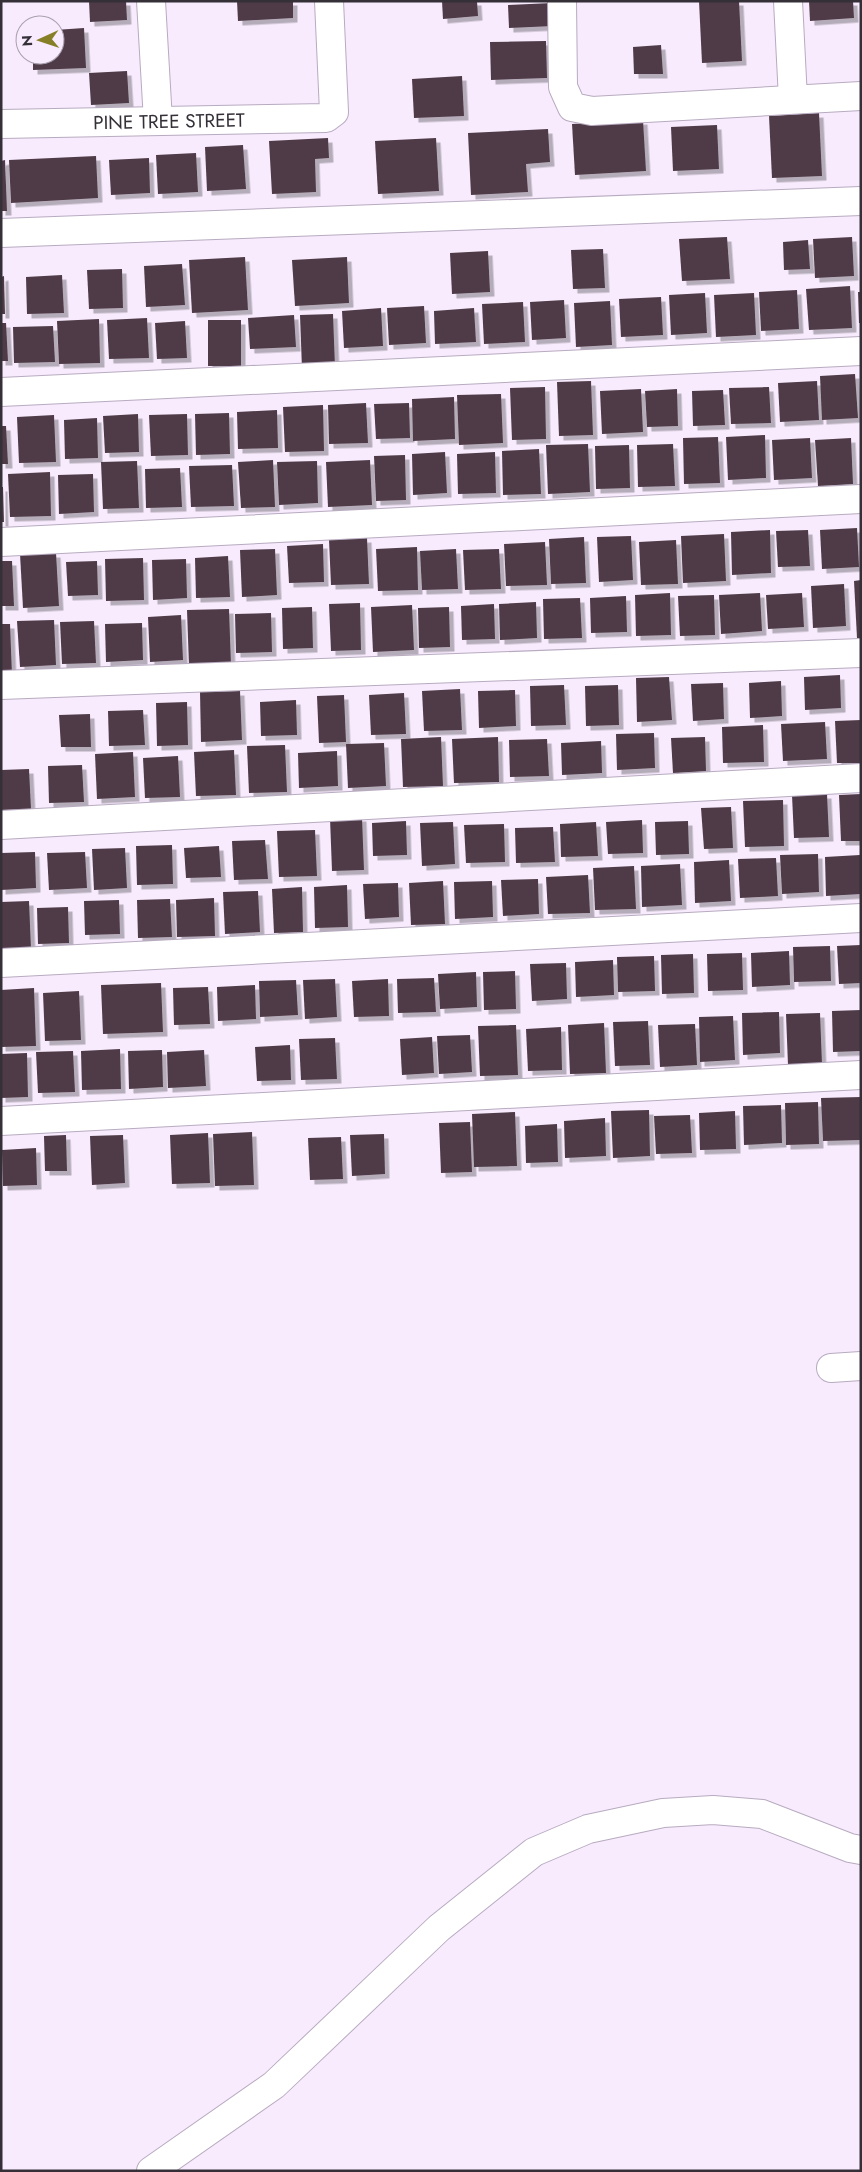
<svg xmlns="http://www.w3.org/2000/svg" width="862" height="2172" font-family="Jost,sans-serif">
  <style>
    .building { fill: #4f3b46; filter: url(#shadow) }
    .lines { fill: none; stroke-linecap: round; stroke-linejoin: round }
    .minor-casing { stroke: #b8abc0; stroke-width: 30 }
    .minor { stroke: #fff; stroke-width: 28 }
    .labels { text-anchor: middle; stroke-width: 5; stroke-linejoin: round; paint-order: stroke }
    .street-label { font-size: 19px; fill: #353038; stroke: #f7ebfd }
  </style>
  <defs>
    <filter id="shadow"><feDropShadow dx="4.5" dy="4.5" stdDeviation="0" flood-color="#0004"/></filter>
  </defs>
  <rect width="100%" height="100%" fill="#f7ebfd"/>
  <g class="building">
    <path d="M89,1H126L127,20L90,22Z"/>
    <path d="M237,1H293V18L238,21Z"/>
    <path d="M442,1H477L478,16L443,19Z"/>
    <path d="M699,1H739L742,61L702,63Z"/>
    <path d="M809,1H853L854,18L810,21Z"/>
    <path d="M552,3L553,26L509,28L508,5Z"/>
    <path d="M84,28L86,68L33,70V55H55V30Z"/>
    <path d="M546,41L547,78L491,80L490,42Z"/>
    <path d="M661,45L663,74H634L633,47Z"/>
    <path d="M127,71L129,103L91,105L89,73Z"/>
    <path d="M462,76L464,116L414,118L412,79Z"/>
    <path d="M819,113L822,176L772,178L769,116Z"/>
    <path d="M643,120L646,171L575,175L572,124Z"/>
    <path d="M717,125L719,169L673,171L671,127Z"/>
    <path d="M548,129L550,162L526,164L528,192L471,195L468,133Z"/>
    <path d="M328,138L329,158L315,159L316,192L272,194L269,141Z"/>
    <path d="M436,138L439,191L378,194L375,141Z"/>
    <path d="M243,145L246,189L207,191L205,147Z"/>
    <path d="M196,153L198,192L158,194L156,155Z"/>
    <path d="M96,156L98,198L11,203L9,160Z"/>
    <path d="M149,158L150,193L111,195L109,160Z"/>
    <path d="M5,160L7,211H1V161Z"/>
    <path d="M727,237L730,279L682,281L679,239Z"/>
    <path d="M852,237L854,276L815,278L813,239Z"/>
    <path d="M808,240L810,269L784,270L783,242Z"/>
    <path d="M603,249L605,288L573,289L571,250Z"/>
    <path d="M488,251L490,292L452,294L450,253Z"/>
    <path d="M245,257L248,310L192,313L189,260Z"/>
    <path d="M347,257L349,303L295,306L292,260Z"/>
    <path d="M182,264L185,305L146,307L144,266Z"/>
    <path d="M122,269L123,308L89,309L87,270Z"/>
    <path d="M62,275L64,313L27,314L26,277Z"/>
    <path d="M4,276L5,314H1V277Z"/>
    <path d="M850,286L852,328L809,330L806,289Z"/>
    <path d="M797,290L799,329L761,331L759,292Z"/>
    <path d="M858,292H861V323H859Z"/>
    <path d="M705,293L707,333L671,335L669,295Z"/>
    <path d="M754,293L756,335L716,337L714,295Z"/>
    <path d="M661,297L663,335L621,337L619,299Z"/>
    <path d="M564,300L566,338L532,340L530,302Z"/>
    <path d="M610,301L612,345L576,347L574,303Z"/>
    <path d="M523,302L525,342L484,344L482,304Z"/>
    <path d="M424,306L426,343L389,345L387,308Z"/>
    <path d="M381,308L383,346L344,348L342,311Z"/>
    <path d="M474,308L476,342L435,344L434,311Z"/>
    <path d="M333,314L335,367L302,369L300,315Z"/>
    <path d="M294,315L296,347L250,349L248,318Z"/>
    <path d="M147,318L149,358L109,359L107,320Z"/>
    <path d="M99,319L100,363L59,364L57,321Z"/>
    <rect x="208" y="320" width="33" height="46"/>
    <path d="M185,321L187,358L157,359L155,323Z"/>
    <path d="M1,323H6L8,361H1Z"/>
    <path d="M53,326L55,362L14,363L13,327Z"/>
    <path d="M855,374L858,418L822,420L820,376Z"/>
    <path d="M591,381L593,435L559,436L557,382Z"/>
    <path d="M817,381L819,420L780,422L778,383Z"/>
    <path d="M545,387L546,439L512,440L510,388Z"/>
    <path d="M769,387L771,423L731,424L729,388Z"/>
    <path d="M641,389L643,432L602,434L600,391Z"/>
    <path d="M677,389L678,426L647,427L645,391Z"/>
    <path d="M723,390L725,425L693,426L692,391Z"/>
    <path d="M501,394L503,443L459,445L457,395Z"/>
    <path d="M454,397L455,439L413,441L412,399Z"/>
    <path d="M366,403L368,443L329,444L328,405Z"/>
    <path d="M409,403L410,438L376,439L374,404Z"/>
    <path d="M323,405L324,451L285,452L283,407Z"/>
    <path d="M277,410L278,448L238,449L237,412Z"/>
    <path d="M229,413L230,454L196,455L195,414Z"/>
    <path d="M138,414L139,452L105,453L103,416Z"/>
    <path d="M187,414L188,455L151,456L149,415Z"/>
    <path d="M54,415L56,462L19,463L17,417Z"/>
    <path d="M97,418L98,458L65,459L64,420Z"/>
    <path d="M1,426H6L8,464H1Z"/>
    <path d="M765,435L766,478L728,480L726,437Z"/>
    <path d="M718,437L720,483L684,484L683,438Z"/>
    <path d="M810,438L812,478L774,480L772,440Z"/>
    <path d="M851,438L853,484L818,486L815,440Z"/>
    <path d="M588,444L590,492L548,494L546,445Z"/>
    <path d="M673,444L675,486L638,487L637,445Z"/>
    <path d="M629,445L630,488L596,489L595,446Z"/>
    <path d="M539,449L541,494L503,495L502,451Z"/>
    <path d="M445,452L447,493L413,495L412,454Z"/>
    <path d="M495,452L496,493L458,494L457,454Z"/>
    <path d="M405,455L406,500L376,501L374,456Z"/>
    <path d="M273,460L275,507L241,508L238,462Z"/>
    <path d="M370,460L372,505L328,507L326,462Z"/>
    <path d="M137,461L139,508L103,509L101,462Z"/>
    <path d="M317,461L318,503L279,505L277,462Z"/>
    <path d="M232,465L234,506L191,507L189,466Z"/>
    <path d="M180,468L182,507L146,508L145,469Z"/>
    <path d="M50,472L51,516L10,517L8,474Z"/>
    <path d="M93,474L94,512L59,514L58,475Z"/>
    <path d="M1,487H3L4,522H1Z"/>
    <path d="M857,528L859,567L822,569L820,530Z"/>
    <path d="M770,530L771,573L732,575L731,532Z"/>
    <path d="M808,530L810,566L778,567L776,531Z"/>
    <path d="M724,534L726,581L683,583L681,536Z"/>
    <path d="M631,536L633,580L599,582L597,537Z"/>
    <path d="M584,537L586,583L551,584L549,539Z"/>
    <path d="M367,538L369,584L331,585L329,540Z"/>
    <path d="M676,540L678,584L641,585L639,542Z"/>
    <path d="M545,542L547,585L506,586L504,544Z"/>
    <path d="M323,544L324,582L289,583L287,546Z"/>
    <path d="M417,547L418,590L378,591L376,549Z"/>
    <path d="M275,549L277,595L242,597L240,550Z"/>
    <path d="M456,549L458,589L422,590L420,551Z"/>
    <path d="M499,549L501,589L465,590L463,550Z"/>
    <path d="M56,553L59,606L23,608L20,554Z"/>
    <path d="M228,556L230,597L196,598L195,558Z"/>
    <path d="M143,558L144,600L106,601L105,559Z"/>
    <path d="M186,559L187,598L153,600L152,560Z"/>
    <path d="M1,561H12L14,606H1Z"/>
    <path d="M97,561L98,595L68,596L66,562Z"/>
    <path d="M861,580V638H857L854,581Z"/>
    <path d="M844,584L846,626L813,628L811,586Z"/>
    <path d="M670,593L671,635L636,636L635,595Z"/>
    <path d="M760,593L762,631L721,634L719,595Z"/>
    <path d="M802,593L804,627L768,629L766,595Z"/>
    <path d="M714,595L715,635L680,636L678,596Z"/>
    <path d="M626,596L627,632L591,633L590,598Z"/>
    <path d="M580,598L582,638L544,639L543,599Z"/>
    <path d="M536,602L537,638L500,640L499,604Z"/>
    <path d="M360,603L361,650L331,651L329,604Z"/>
    <path d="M494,604L495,639L462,640L461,606Z"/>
    <path d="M412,605L414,650L373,652L371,607Z"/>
    <path d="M312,607L313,648L283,649L282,608Z"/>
    <path d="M449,607L450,647L419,648L418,608Z"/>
    <path d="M229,609L231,665L189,666L187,610Z"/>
    <path d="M271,613L272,652L236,653L235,614Z"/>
    <path d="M181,615L183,660L150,662L148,617Z"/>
    <path d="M54,620L56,665L20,667L17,621Z"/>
    <path d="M94,621L96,663L62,664L60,622Z"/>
    <path d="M142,623L143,660L106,662L105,624Z"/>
    <path d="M1,624H10L12,675H1Z"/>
    <path d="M840,675L841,708L805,710L804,677Z"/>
    <path d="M669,677L672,720L637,722L636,678Z"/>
    <path d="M781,681L782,716L750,718L749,683Z"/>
    <path d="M723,683L724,719L693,721L691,684Z"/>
    <path d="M564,685L566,725L531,726L530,686Z"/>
    <path d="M618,685L619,725L586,726L585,686Z"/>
    <path d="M460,689L462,730L424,731L422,691Z"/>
    <path d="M515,690L516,726L479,728L478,691Z"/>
    <path d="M240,691L242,740L201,742L200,692Z"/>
    <path d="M404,693L406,734L371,735L369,695Z"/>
    <path d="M344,695L346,742L319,743L317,696Z"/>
    <path d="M296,700L297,735L261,736L260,702Z"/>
    <path d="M187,702L188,745L157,746L156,703Z"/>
    <path d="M143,710L145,745L109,746L108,711Z"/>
    <path d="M90,714L91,747H61L59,715Z"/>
    <path d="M861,720V763H837L835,721Z"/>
    <path d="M825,722L827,759L783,761L781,724Z"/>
    <path d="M763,725L764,762L723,763L722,727Z"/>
    <path d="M654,733L655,768L617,770L616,734Z"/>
    <path d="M441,737L443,786L403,787L401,739Z"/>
    <path d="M498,737L499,782L454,783L452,739Z"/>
    <path d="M705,737L706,771L673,773L671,738Z"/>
    <path d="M547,739L549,776L510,777L509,740Z"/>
    <path d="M601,741L602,773L562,775L561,743Z"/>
    <path d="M384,743L386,786L348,788L346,744Z"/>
    <path d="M285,745L287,792L249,793L247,746Z"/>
    <path d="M234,750L236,795L196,796L194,752Z"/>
    <path d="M337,751L338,786L299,788L298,753Z"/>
    <path d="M133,752L135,797L97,799L95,754Z"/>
    <path d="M178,756L180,797L145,798L143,758Z"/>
    <path d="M82,765L84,802L49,803L48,766Z"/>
    <path d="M29,769L31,809L1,810V770Z"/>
    <path d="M827,794L829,837L794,838L792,795Z"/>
    <path d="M861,794V841H841L839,795Z"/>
    <path d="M783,800L784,846L745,847L743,801Z"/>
    <path d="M731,807L733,848L704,849L701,808Z"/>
    <path d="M362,817L364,870L332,871L330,818Z"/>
    <path d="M642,820L643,853L608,854L606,822Z"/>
    <path d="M406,821L407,855L373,856L372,823Z"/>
    <path d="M688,821L689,854L656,855L655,822Z"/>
    <path d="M453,822L455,864L422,866L420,823Z"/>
    <path d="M596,822L598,856L561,857L560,824Z"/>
    <path d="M504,824L505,862L466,863L464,825Z"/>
    <path d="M553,827L555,862L516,863L515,828Z"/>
    <path d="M315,830L317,876L279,877L277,831Z"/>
    <path d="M265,840L268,879L234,880L232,841Z"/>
    <path d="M172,845L173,884L137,885L136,846Z"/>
    <path d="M219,846L221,877L186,878L184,848Z"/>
    <path d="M125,848L127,888L94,890L92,849Z"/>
    <path d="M35,852L36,888L1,890V853Z"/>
    <path d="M85,852L87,888L49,890L47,853Z"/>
    <path d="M818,854L819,892L782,894L780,855Z"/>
    <path d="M860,855L861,894L826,896L825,857Z"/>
    <path d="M776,858L778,896L740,898L738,859Z"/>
    <path d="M729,860L731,901L695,903L694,862Z"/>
    <path d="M680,864L682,905L642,907L641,866Z"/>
    <path d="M634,866L636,909L595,910L593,868Z"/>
    <path d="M588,875L590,913L548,914L546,877Z"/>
    <path d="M538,879L539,914L503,916L501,880Z"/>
    <path d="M443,881L445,924L411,925L409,883Z"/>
    <path d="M492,881L493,917L455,919L454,882Z"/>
    <path d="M398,883L399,917L365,919L363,884Z"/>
    <path d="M347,885L348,927L315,928L314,887Z"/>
    <path d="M302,887L303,932L274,933L272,889Z"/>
    <path d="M258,891L260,932L225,934L223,892Z"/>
    <path d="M214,898L215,936L177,937L176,900Z"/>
    <path d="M170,899L172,937L138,938L137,900Z"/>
    <path d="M119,900L120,934L85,935L84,901Z"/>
    <path d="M29,901L31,949L1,950V902Z"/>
    <path d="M68,907L69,943L38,944L37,908Z"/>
    <path d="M861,945V983L839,984L837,946Z"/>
    <path d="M830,946L831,981L794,982L793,947Z"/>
    <path d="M789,951L790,985L752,987L751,953Z"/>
    <path d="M742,953L743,990L708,991L707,954Z"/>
    <path d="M693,954L694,993L662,994L661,955Z"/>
    <path d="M654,956L655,991L618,992L617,957Z"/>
    <path d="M613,960L614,995L576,997L575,962Z"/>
    <path d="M566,963L567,999L532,1001L530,964Z"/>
    <path d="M515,971L516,1009L484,1010L483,972Z"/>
    <path d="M476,972L477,1007L440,1009L438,974Z"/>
    <path d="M434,978L436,1012L398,1013L397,979Z"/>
    <path d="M335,979L337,1017L305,1019L303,980Z"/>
    <path d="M388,979L389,1016L354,1017L352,981Z"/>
    <path d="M296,980L298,1015L260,1017L259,981Z"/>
    <path d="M161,983L163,1032L103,1034L101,985Z"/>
    <path d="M255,985L256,1019L218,1021L217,987Z"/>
    <path d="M208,987L210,1024L174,1025L173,988Z"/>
    <path d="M34,988L36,1046L1,1047V990Z"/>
    <path d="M79,991L81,1040L45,1041L43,993Z"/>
    <path d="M861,1010V1051L833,1052L832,1011Z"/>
    <path d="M779,1012L780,1053L743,1055L742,1013Z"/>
    <path d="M820,1013L822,1064L788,1065L786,1014Z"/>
    <path d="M733,1016L735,1060L700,1062L699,1017Z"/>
    <path d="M648,1021L650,1065L615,1066L613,1022Z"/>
    <path d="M604,1023L606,1073L570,1074L568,1025Z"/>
    <path d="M695,1024L697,1065L660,1067L658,1025Z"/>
    <path d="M516,1025L518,1075L480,1076L478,1026Z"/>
    <path d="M561,1027L562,1070L528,1071L526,1029Z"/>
    <path d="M470,1035L472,1072L439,1074L437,1036Z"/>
    <path d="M432,1037L434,1073L402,1075L400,1039Z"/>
    <path d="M335,1038L337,1079L301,1080L299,1039Z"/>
    <path d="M290,1045L291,1080L257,1081L255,1047Z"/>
    <path d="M120,1049L121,1089L82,1090L81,1051Z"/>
    <path d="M162,1050L163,1087L129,1089L128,1051Z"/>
    <path d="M204,1050L206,1086L168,1088L167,1052Z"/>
    <path d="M73,1051L75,1092L38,1093L36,1052Z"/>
    <path d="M27,1053L28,1097L1,1098V1054Z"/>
    <path d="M861,1097V1140L823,1141L821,1098Z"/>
    <path d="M818,1102L819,1144L786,1145L785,1103Z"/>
    <path d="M781,1105L782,1143L744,1145L743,1106Z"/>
    <path d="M649,1110L650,1156L613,1158L611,1111Z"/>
    <path d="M735,1111L736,1149L700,1150L699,1113Z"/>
    <path d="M515,1112L517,1166L474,1167L472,1114Z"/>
    <path d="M690,1115L692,1153L656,1154L654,1116Z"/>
    <path d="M605,1118L606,1156L565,1158L564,1121Z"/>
    <path d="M470,1122L472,1172L441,1173L439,1123Z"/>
    <path d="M557,1124L558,1162L526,1163L525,1126Z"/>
    <path d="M252,1132L254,1185L215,1186L213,1134Z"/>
    <path d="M208,1133L210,1183L172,1184L170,1135Z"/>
    <path d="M384,1134L385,1174L352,1176L350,1135Z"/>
    <path d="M66,1135L67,1171H45L44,1136Z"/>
    <path d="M123,1135L125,1183L92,1185L90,1136Z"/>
    <path d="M341,1137L343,1179L310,1180L308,1138Z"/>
    <path d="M36,1148L37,1185L3,1186L2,1150Z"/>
  </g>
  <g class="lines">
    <defs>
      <g id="minor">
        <path d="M151,1L158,121"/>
        <path d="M562,1L563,87L572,107L592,111L861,96"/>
        <path d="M788,1L793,99"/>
        <path id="s1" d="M1,124L326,118L334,112L329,1"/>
        <path d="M1,233L861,201"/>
        <path d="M1,392L861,351"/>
        <path d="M1,542L861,499"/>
        <path d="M1,685L861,653"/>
        <path d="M1,825L861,778"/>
        <path d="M1,963L861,918"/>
        <path d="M1,1121L861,1075"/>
        <path d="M831,1368L861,1366"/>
        <path d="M151,2171L274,2085L439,1928L534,1852L588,1829L663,1813L713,1810L762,1814L850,1848L861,1850"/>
      </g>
    </defs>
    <use href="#minor" class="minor-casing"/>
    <use href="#minor" class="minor"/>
  </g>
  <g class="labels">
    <g class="street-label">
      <text dy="7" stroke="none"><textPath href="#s1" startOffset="168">PINE TREE STREET</textPath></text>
    </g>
  </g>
  <rect width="862" height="2172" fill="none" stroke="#353038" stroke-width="5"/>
  <g transform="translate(40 40) rotate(267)"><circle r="24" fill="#f7ebfd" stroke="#a9a0ae"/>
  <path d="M0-4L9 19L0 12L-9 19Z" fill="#877f26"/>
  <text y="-8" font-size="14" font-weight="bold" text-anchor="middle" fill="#353038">N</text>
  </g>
</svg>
